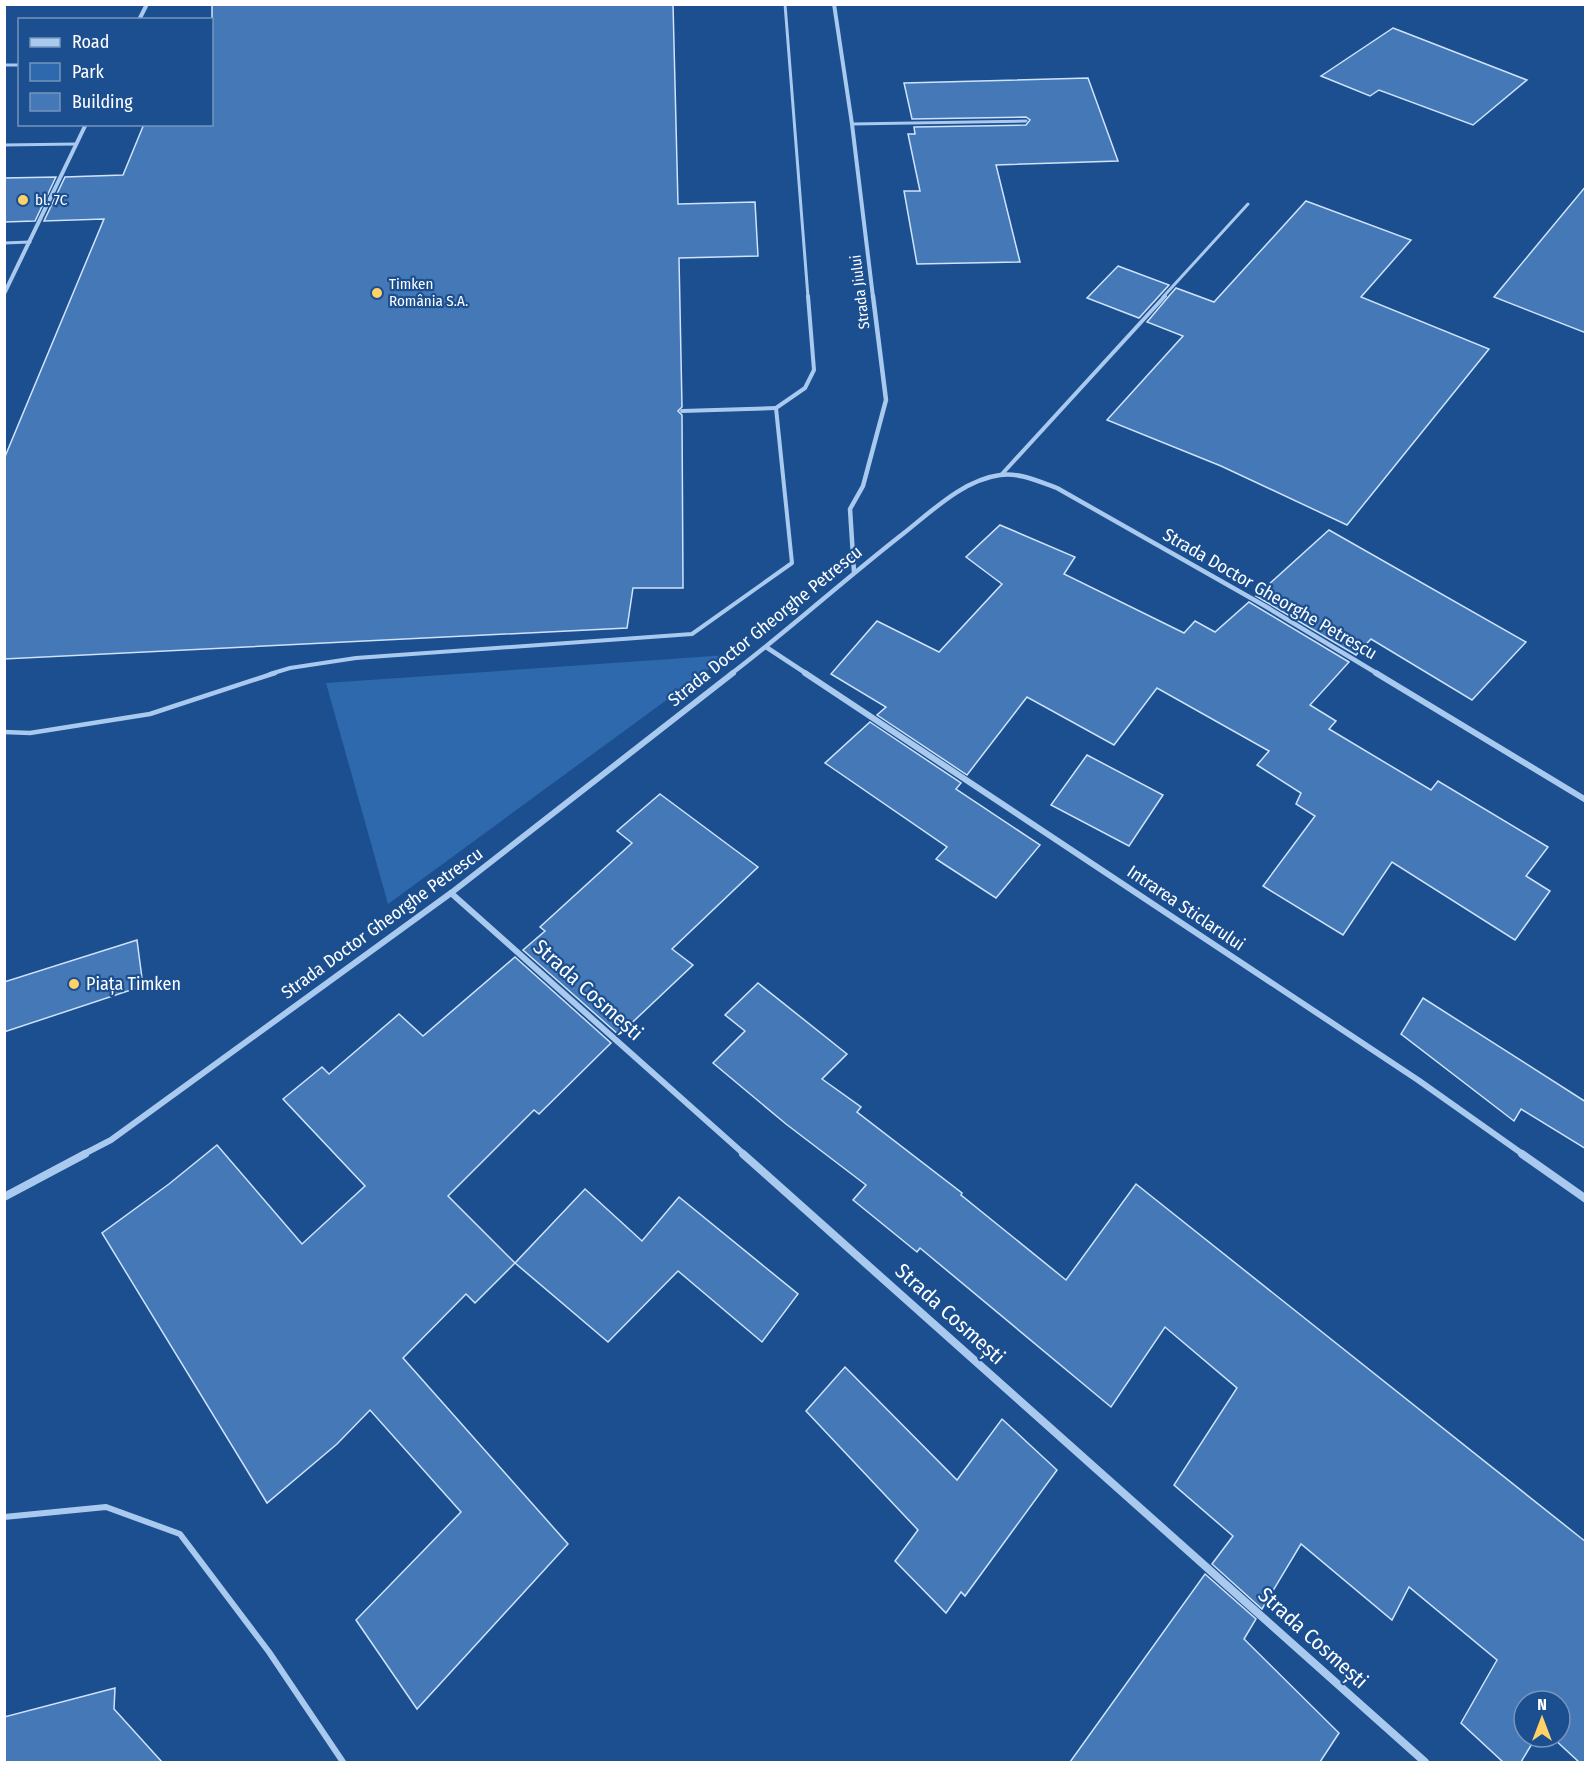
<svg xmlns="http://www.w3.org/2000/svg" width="1590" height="1767" font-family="'Fira Sans Condensed',sans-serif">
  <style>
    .green { fill: #2e69ad }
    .building { fill: #4478b7; stroke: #cfe3fa; stroke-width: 1.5 }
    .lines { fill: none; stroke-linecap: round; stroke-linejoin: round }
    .lane-far3 { stroke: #a9c9ee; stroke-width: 3 }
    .lane-far2 { stroke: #a9c9ee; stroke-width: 4 }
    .lane-far1 { stroke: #a9c9ee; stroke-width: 4.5 }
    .lane { stroke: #a9c9ee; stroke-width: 6 }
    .street-far3 { stroke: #a9c9ee; stroke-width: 4 }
    .street-far2 { stroke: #a9c9ee; stroke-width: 4.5 }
    .street-far1 { stroke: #a9c9ee; stroke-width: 6 }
    .street { stroke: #a9c9ee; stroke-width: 8 }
    .poi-dot { fill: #ffd166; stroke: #1b4f8f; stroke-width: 2 }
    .labels { text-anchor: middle; stroke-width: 4.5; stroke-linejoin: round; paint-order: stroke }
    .far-poi-label { font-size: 15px; fill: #fff; stroke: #1b4f8f; text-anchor: start }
    .far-street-label { font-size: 15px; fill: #fff; stroke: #1b4f8f }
    .street-label { font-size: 18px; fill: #fff; stroke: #1b4f8f }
    .poi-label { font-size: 18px; fill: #fff; stroke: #1b4f8f; text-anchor: start }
    .near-street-label { font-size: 21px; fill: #fff; stroke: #1b4f8f }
  </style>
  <rect width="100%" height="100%" fill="#1b4f8f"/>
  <path class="green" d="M728,655L388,904L326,683Z"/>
  <g class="building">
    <path d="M212,4H673L678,204L755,202L758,256L679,258L682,407L678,411L682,415L683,588H633L627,628L4,659V459L104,219L44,221L65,177L123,175L144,124H212Z"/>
    <path d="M1393,28L1527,80L1473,125L1379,90L1370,96L1321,76Z"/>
    <path d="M1088,78L1118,161L996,165L1020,262L917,264L904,191H920L908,134H915L914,127L1026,125L1030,120L1026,117L912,119L904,83Z"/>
    <path d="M56,177L35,221L4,222V178Z"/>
    <path d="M1586,186V333L1494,297Z"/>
    <path d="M1306,201L1411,240L1361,297L1489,349L1347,525L1221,466L1107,420L1183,336L1147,322L1169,296L1176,288L1214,302Z"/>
    <path d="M1118,266L1169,285L1139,318L1087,298Z"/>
    <path d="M1000,525L1075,557L1064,574L1184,633L1195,621L1215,632L1249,602L1349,662L1310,705L1336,721L1329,729L1431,790L1438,781L1548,847L1526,876L1550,891L1515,940L1392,862L1343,935L1263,886L1315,816L1296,804L1301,793L1257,765L1269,751L1157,688L1114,745L1027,697L967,775L877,715L886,707L831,674L877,621L939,652L1002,584L966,557Z"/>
    <path d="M1329,530L1526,642L1472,700L1371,639L1356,655L1256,596Z"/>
    <path d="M870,722L961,783L956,789L1040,845L996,898L936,859L947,847L825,763Z"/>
    <path d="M1087,755L1163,795L1129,846L1051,805Z"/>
    <path d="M660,794L758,867L672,949L693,965L619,1035L523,950L545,931L540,927L632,843L617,831Z"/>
    <path d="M137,940L143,986L4,1032V982Z"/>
    <path d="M515,957L611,1043L539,1114L534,1110L448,1196L515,1263L475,1303L466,1294L403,1358L568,1544L417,1709L356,1620L461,1512L370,1410L337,1444L267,1503L102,1233L169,1184L217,1145L302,1244L365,1186L283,1099L322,1067L329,1074L399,1014L423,1036Z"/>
    <path d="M758,983L847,1054L822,1079L861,1107L857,1112L962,1193L961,1195L1066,1280L1136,1184L1586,1542V1762H1579L1552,1737H1560V1701H1524V1737H1536L1521,1762H1503L1461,1723L1497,1660L1409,1587L1392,1620L1301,1544L1262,1609L1212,1564L1233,1536L1174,1485L1237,1388L1165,1327L1111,1407L920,1248L917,1252L853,1200L866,1185L786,1124L713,1063L745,1031L725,1015Z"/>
    <path d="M1423,998L1586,1102V1149L1521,1109L1514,1121L1401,1034Z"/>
    <path d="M585,1189L642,1241L679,1197L798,1294L762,1342L678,1271L608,1342L515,1263Z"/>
    <path d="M845,1367L957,1480L1002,1419L1057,1470L965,1596L961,1592L946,1613L895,1561L918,1530L806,1411Z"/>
    <path d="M1205,1574L1256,1619L1244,1639L1339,1733L1320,1762H1070Z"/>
    <path d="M115,1688L114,1709L162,1762H4V1717Z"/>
  </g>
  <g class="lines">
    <g class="lane-far3">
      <path d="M785,4L808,297"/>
      <path d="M4,65H20"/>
      <path d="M852,124L1026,121"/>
      <path d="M4,145L76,144"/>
      <path d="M4,243L30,242"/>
      <path d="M1163,297L1248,204"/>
    </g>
    <g class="lane-far2">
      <path d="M682,411L776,408"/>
      <path d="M1002,474L1165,296"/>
      <path d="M270,674L290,668L356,658L692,634L792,563L776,408L805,388L814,370L808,296"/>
    </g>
    <path class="lane-far1" d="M4,732L30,733L150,714L275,673"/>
    <path class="lane" d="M4,1517L106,1507L180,1534L269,1652L343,1762"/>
    <g class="street-far3">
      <path d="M834,4L852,124L873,297"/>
      <path d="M139,20L147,4"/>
      <path d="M4,294L86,124"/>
    </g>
    <g class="street-far2">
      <path d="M854,572L850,509L863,486L886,400L873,296"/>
      <path d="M766,647L807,674"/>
      <path d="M731,674C790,629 845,579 904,533C932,511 963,480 1000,475C1019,472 1040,482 1057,488L1265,606L1378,674"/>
    </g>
    <g class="street-far1">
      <path d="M805,673L1418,1080L1524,1155"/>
      <path d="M1376,673L1586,800"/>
      <path d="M451,893L745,1155"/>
      <path d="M82,1155L111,1140L451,893L733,673"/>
    </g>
    <g class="street">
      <path d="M743,1154L1425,1762"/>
      <path d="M1522,1154L1586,1199"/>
      <path d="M4,1197L85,1154"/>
    </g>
  </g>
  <g class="poi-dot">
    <circle cx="23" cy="200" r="6"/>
    <circle cx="377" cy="293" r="6"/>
    <circle cx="74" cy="984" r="6"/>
  </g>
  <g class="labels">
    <g class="far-poi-label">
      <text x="35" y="205">bl. 7C</text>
      <text x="389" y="289">Timken<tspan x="389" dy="17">România S.A.</tspan></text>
    </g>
    <g class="far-street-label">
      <text transform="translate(860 292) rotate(-97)" y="5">Strada Jiului</text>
    </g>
    <g class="street-label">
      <text transform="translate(1270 594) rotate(30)" y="6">Strada Doctor Gheorghe Petrescu</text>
      <text transform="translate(765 626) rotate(-39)" y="6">Strada Doctor Gheorghe Petrescu</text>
      <text transform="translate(1186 908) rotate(34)" y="6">Intrarea Sticlarului</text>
      <text transform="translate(382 923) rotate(-36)" y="6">Strada Doctor Gheorghe Petrescu</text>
    </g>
    <g class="poi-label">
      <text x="86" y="990">Piața Timken</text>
    </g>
    <g class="near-street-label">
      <text transform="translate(588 990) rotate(42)" y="7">Strada Cosmești</text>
      <text transform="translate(950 1314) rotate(42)" y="7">Strada Cosmești</text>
      <text transform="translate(1313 1638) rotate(42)" y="7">Strada Cosmești</text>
    </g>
  </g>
  <rect width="1590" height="1767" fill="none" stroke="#ffffff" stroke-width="12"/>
  <rect x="18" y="18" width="195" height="108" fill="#1b4f8f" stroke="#7695bc" stroke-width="1.5"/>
  <rect x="30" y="38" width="30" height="9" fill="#a9c9ee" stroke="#7695bc" stroke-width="1.5"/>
  <text x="72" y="48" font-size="18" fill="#ffffff">Road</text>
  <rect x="30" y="63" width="30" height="18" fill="#2e69ad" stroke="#7695bc" stroke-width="1.5"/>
  <text x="72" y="78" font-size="18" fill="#ffffff">Park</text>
  <rect x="30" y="93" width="30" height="18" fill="#4478b7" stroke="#7695bc" stroke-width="1.5"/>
  <text x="72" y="108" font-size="18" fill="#ffffff">Building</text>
  <g transform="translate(1542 1719)"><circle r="28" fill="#1b4f8f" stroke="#7695bc" stroke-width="1.5"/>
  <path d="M0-4.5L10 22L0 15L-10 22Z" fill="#ffd166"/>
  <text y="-9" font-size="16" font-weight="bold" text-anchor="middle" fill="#ffffff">N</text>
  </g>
</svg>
